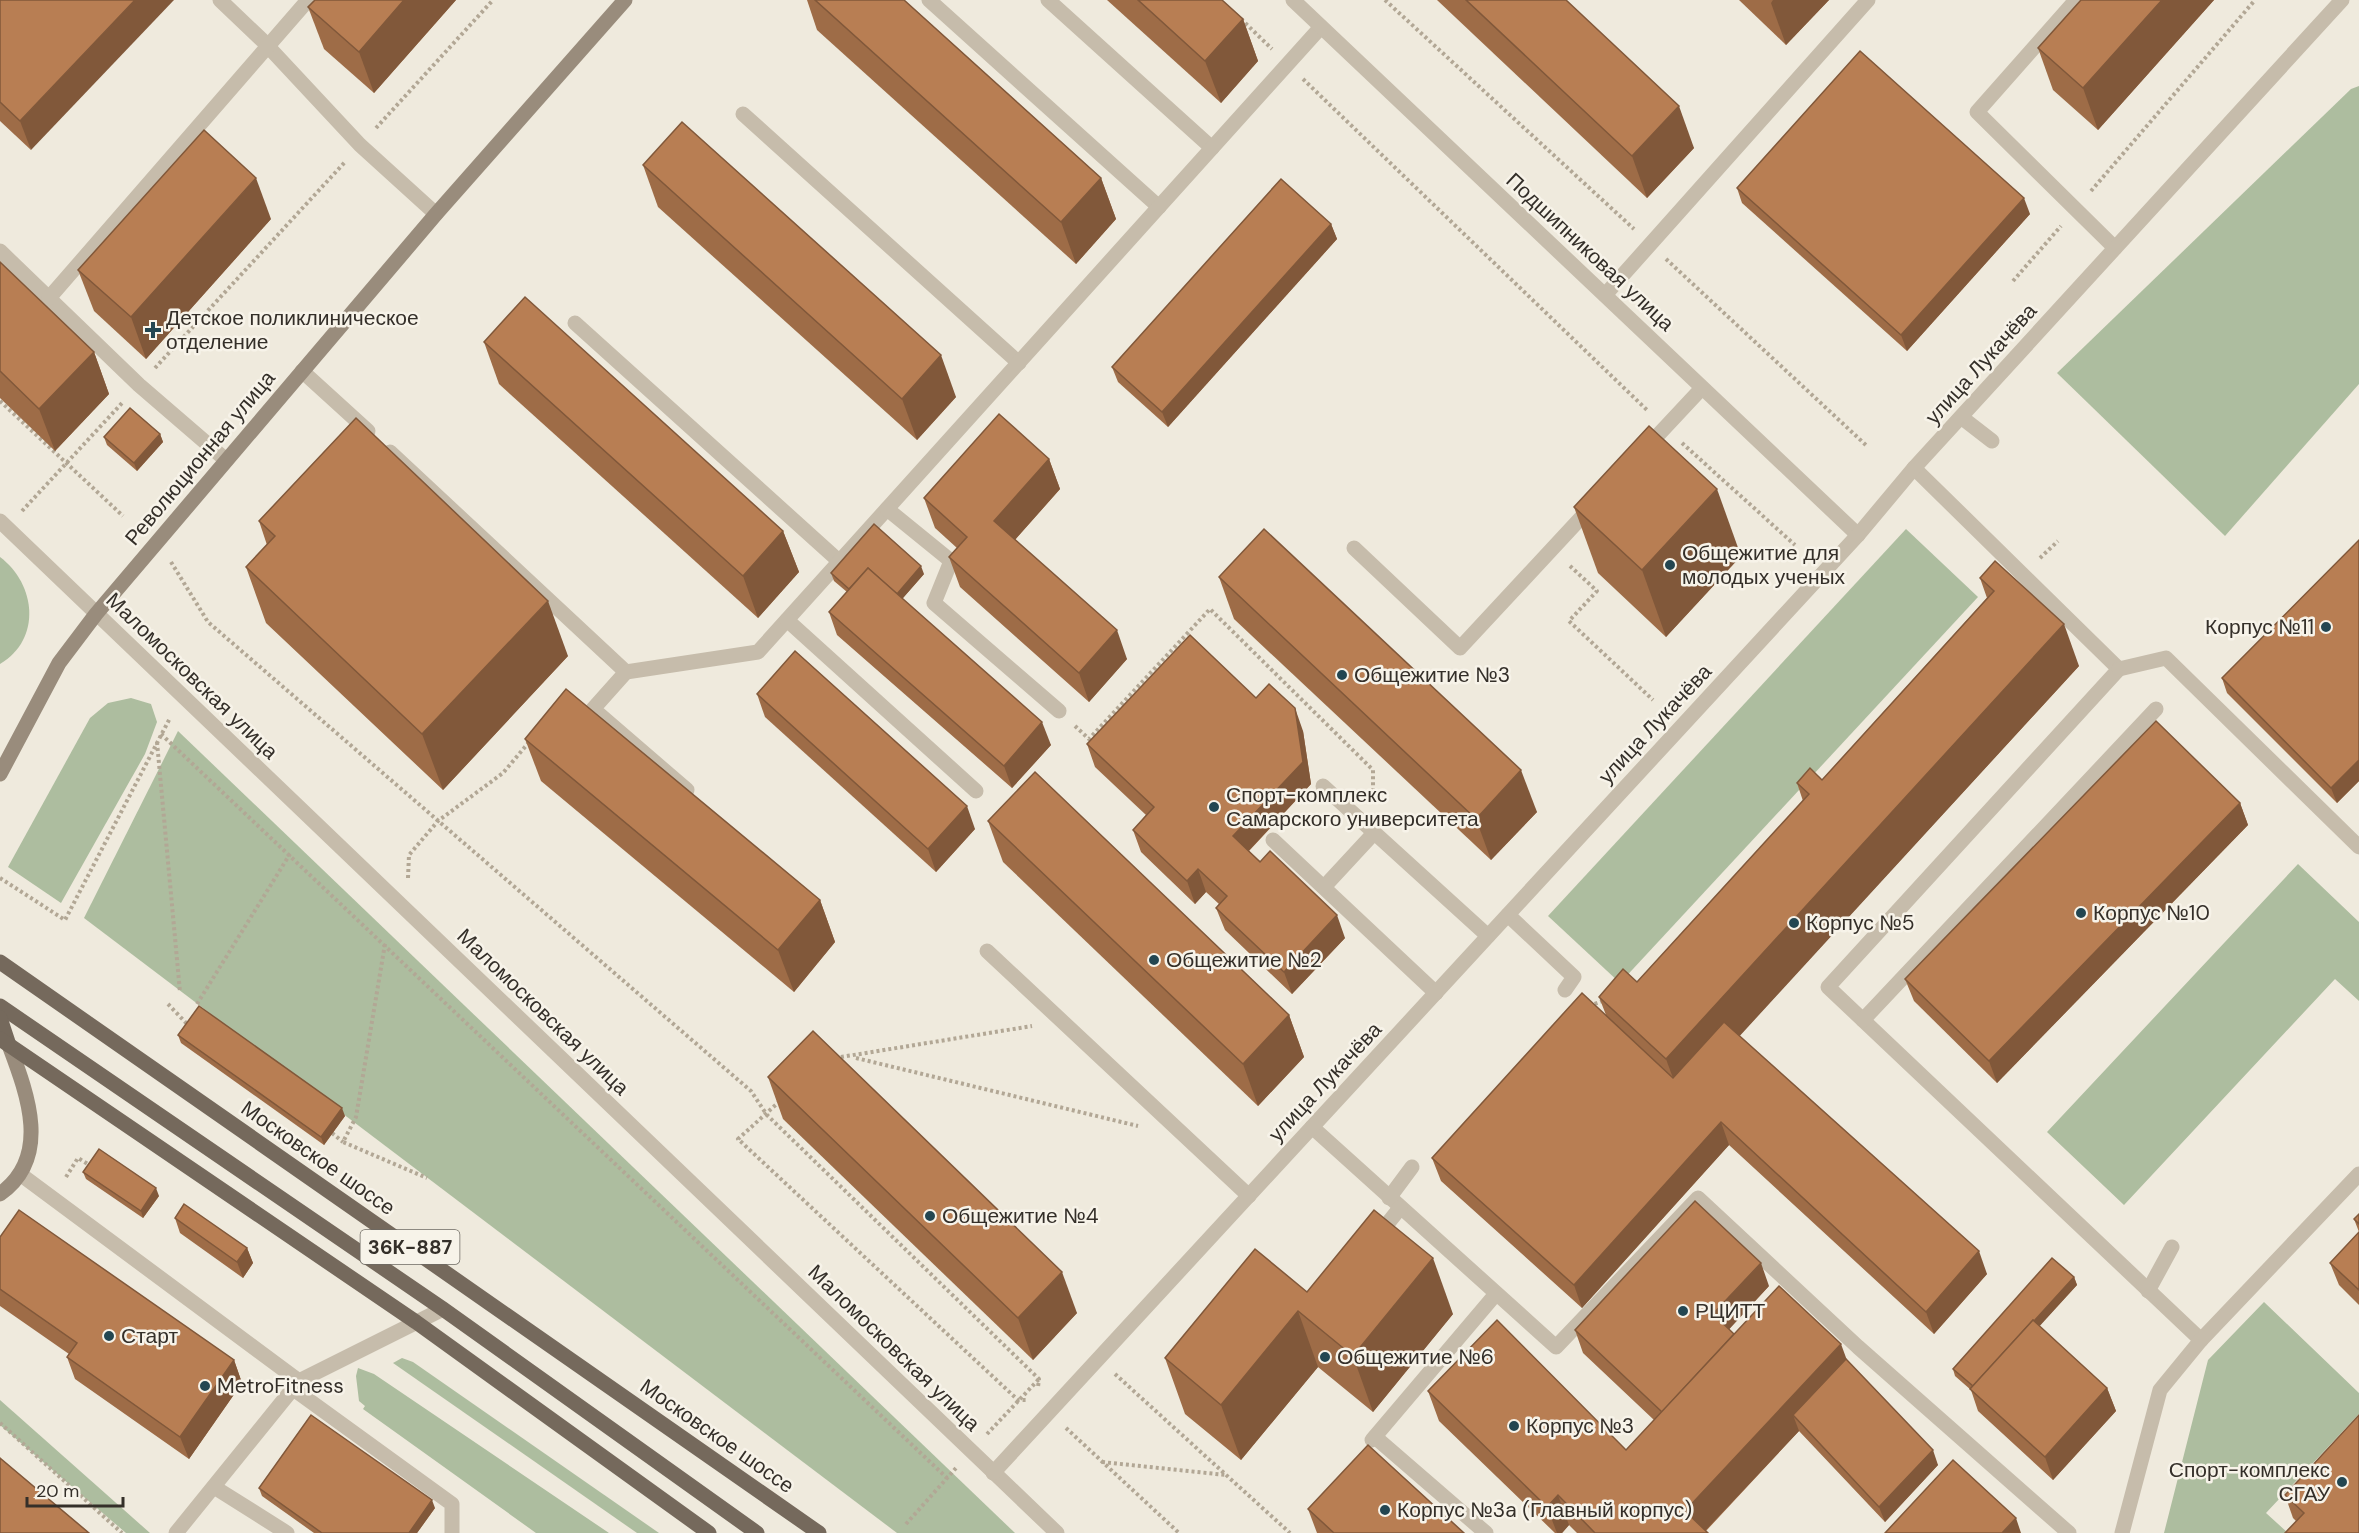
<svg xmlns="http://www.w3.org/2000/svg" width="2359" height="1533" font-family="'DM Sans',sans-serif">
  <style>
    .green { fill: #adbd9f }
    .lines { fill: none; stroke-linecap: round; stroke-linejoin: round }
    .path { stroke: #b2a795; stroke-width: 4; stroke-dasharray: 3 3; stroke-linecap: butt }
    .lane { stroke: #c6bcab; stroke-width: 15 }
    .street { stroke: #c6bcab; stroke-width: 15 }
    .secondary { stroke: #998c7c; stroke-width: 15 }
    .primary { stroke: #75695c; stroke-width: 15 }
    .wall { fill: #9e6c47 }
    .shaded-wall { fill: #81583a }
    .building { fill: #b87e53; stroke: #81583a; stroke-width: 1.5 }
    .poi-dot { fill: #234651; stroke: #f7f3e9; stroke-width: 2 }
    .labels { text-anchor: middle; stroke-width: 5; stroke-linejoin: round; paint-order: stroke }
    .shield { fill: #f7f3e9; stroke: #6e6a63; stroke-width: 1.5 }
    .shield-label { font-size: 20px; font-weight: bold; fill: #342f29 }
    .street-label { font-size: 21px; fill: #342f29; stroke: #f7f3e9 }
    .poi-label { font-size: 21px; fill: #342f29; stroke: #f7f3e9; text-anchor: start }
  </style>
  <rect width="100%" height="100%" fill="#efeadd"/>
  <g class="green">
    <path d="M2359,86V384L2225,536L2057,373L2351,89Z"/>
    <path d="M1906,529L1978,597L1620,983L1548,916Z"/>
    <path d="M0,557C36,584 42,639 0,664Z"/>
    <path d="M131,698L151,704L157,722L145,754L61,903L8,867L90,718L108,703Z"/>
    <path d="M178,731L1015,1533H897L84,918Z"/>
    <path d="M2298,864L2359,922V1001L2335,979L2124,1205L2047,1132Z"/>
    <path d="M2264,1302L2359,1393V1414L2266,1513L2288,1533H2164L2208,1360Z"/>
    <path d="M402,1358L413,1362L659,1533H637L393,1363Z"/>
    <path d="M358,1368L374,1374L609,1533H536L363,1409L365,1406L359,1401L356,1376Z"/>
    <path d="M0,1400L150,1533H126L0,1425Z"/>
  </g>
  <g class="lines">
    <g class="path">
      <path d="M1385,0L1634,229"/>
      <path d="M1241,19L1272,49"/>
      <path d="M1303,79L1648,411"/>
      <path d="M376,128L493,0"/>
      <path d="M2091,191L2255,0"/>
      <path d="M1666,259L1868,447"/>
      <path d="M2013,281L2061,226"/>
      <path d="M155,368L345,162"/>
      <path d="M0,401L123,516"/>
      <path d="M1682,443L1795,545"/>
      <path d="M22,511L123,402"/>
      <path d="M2040,558L2058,541"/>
      <path d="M171,562L208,622L751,1091L767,1115L1039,1379L1038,1387"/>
      <path d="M1570,566L1597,591L1569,621L1653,700"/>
      <path d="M1075,726L1089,739L1210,609L1373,770V798"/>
      <path d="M161,734L947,1478"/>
      <path d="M157,742L180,992"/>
      <path d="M0,878L65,920L170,718"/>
      <path d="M408,878L409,855L438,821L503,773L530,741"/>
      <path d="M385,944L356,1117L343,1142L427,1178"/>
      <path d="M168,1004L188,1025"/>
      <path d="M197,1004L290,854"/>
      <path d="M1589,1006L1605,1000"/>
      <path d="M835,1058L1032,1026"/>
      <path d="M856,1058L1138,1126"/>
      <path d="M780,1101L738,1139L1018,1400H1028"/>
      <path d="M332,1133L343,1142"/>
      <path d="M66,1177L78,1158L91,1166"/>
      <path d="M1115,1374L1290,1533"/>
      <path d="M0,1423L122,1533"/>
      <path d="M1066,1428L1179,1533"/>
      <path d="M987,1434L1039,1379"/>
      <path d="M1102,1462L1226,1475"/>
      <path d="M906,1524L956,1468"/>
    </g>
    <g class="lane">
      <path d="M220,0L262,40L360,145L436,214"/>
      <path d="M929,0L1159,207"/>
      <path d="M1048,0L1212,148"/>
      <path d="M2076,0L1977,112L2115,248"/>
      <path d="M743,114L1019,363"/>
      <path d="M0,251L139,385L226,460"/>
      <path d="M1605,295L1868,0"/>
      <path d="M49,298L308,0"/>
      <path d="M575,323L840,562"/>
      <path d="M302,371L368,431"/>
      <path d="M1961,417L1992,441"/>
      <path d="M1645,449L1702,388"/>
      <path d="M390,452L626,672L758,652L1321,27"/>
      <path d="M1914,468L2119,669L1828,987L2201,1340"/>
      <path d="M887,509L951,561L934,603L1059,711"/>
      <path d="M1354,548L1460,648L1592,506"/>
      <path d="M787,620L976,791"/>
      <path d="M2119,669L2166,658L2359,847"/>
      <path d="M626,672L593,709L687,790"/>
      <path d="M1323,786L1488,936"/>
      <path d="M1273,840L1436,993"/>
      <path d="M1324,887L1374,833"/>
      <path d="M1508,915L1574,977L1565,990"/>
      <path d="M987,951L1249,1196"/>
      <path d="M1863,1020L2156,709"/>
      <path d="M1312,1127L1556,1347L1698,1198L1858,1347L2069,1533"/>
      <path d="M20,1174L299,1381"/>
      <path d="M1389,1198L1412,1167"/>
      <path d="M1376,1238L1400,1208"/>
      <path d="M2148,1291L2172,1247"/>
      <path d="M292,1388L452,1504V1533"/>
      <path d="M1375,1437L1486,1533"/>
      <path d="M1372,1440L1495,1295"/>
      <path d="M214,1487L287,1533"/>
      <path d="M176,1533L299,1381L443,1309"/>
      <path d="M2122,1533L2160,1390L2201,1340L2359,1174"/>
    </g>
    <g class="street">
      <path d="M1293,0L1858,535"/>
      <path d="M0,521L1057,1533"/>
      <path d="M993,1473L1858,535L1914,468L2342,0"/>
    </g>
    <g class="secondary">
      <path d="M0,774L59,663L96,614L436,214L625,0"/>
      <path d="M0,1194C52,1157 27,1093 9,1045"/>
    </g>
    <g class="primary">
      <path d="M0,962L819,1533"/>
      <path d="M0,1006L443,1309L757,1533"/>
      <path d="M0,1018L9,1045"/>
      <path d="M0,1039L416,1322L709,1533"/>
    </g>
  </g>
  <g class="wall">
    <path d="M0,0L31,150L0,121Z"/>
    <path d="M456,0L374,93L324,49L308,7Z"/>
    <path d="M807,0H904L1101,178L1116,219L1076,264L817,30Z"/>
    <path d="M1107,0H1222L1243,19L1258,61L1221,103Z"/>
    <path d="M1437,0H1566L1694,148L1647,198Z"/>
    <path d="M1739,0H1829L1786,45Z"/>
    <path d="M2081,0H2214L2098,130L2053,90L2038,48Z"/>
    <path d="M643,165L956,397L917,440L658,207Z"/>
    <path d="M1737,188L2030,214L1907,351L1742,203Z"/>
    <path d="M271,219L146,359L94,311L78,270Z"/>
    <path d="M1331,224L1337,239L1168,427L1118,382L1112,367Z"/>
    <path d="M0,262L94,352L109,394L55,451L0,398Z"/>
    <path d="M484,342L783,531L799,572L758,618L499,384Z"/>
    <path d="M160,434L163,442L137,471L107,445L104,437Z"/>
    <path d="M1049,459L1060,489L1015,540L1127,659L1089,702L960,587L949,557L957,548L935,528L924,498Z"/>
    <path d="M1574,507L1741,556L1666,637L1598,573Z"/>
    <path d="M259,521L568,656L443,790L266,623L246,567L267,545Z"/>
    <path d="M2359,540V781L2337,803L2227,693L2222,678Z"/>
    <path d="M831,573L924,574L902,599L1051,745L1012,788L837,635L829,612L847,592L834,581Z"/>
    <path d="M1219,577L1537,812L1491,860L1234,619Z"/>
    <path d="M1980,578L2079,666L1739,1036L1987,1274L1934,1334L1729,1145L1582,1308L1441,1181L1432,1158L1606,1015L1599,997L1637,982L1803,801L1797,783L1822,780L1987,598Z"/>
    <path d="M757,694L975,829L936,872L765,717Z"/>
    <path d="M1256,698L1303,731L1311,784L1249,851L1345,938L1292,994L1225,930L1216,908L1219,904L1206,892L1195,904L1141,852L1133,830L1146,815L1095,767L1087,744Z"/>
    <path d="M525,739L820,900L835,942L794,992L541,781Z"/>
    <path d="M2240,803L2248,825L1997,1083L1914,1001L1905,979Z"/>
    <path d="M988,821L1289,1015L1304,1057L1258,1106L1003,862Z"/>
    <path d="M178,1035L345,1116L324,1145L181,1043Z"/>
    <path d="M768,1077L1077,1313L1033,1360L783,1119Z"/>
    <path d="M83,1172L159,1196L143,1218L86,1179Z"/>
    <path d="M2359,1214V1305L2339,1285L2330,1263L2359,1232L2354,1219Z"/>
    <path d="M175,1218L247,1248L253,1263L243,1278L180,1233Z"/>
    <path d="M0,1237L234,1360L242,1383L189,1459L75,1379L67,1357L69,1354L0,1306Z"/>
    <path d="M2074,1277L2077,1285L2039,1326L2107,1388L2116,1411L2053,1480L1978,1411L1971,1390L1955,1376L1953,1369Z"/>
    <path d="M1769,1286L1729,1329L1734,1334L1846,1359L1938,1465L1885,1522L1799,1431L1706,1531L1708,1533H1577L1569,1525L1562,1533H1555L1439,1421L1428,1391L1626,1450L1654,1420L1583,1353L1575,1330Z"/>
    <path d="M1307,1292L1453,1314L1373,1412L1318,1367L1241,1460L1185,1414L1165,1358Z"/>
    <path d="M259,1488L435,1508L417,1533H314L262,1496Z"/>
    <path d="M2285,1495L2359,1533L2296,1521L2293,1518Z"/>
    <path d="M1308,1509L1464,1533H1317Z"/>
  </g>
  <g class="shaded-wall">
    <path d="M135,0H174L31,150L20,121Z"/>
    <path d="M404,0H456L374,93L359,52Z"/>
    <path d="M1773,0H1829L1786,45L1771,3Z"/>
    <path d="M2162,0H2214L2098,130L2083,88Z"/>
    <path d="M1243,19L1258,61L1221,103L1205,61Z"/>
    <path d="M1679,106L1694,148L1647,198L1632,156Z"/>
    <path d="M256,178L271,219L146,359L131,317Z"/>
    <path d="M1101,178L1116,219L1076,264L1061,222Z"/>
    <path d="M2024,198L2030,214L1907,351L1901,335Z"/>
    <path d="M1331,224L1337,239L1168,427L1162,412Z"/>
    <path d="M94,352L109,394L55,451L39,409Z"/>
    <path d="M941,355L956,397L917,440L902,399Z"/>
    <path d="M160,434L163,442L137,471L134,463Z"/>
    <path d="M1049,459L1060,489L1005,551L994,521Z"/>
    <path d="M1717,489L1741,556L1666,637L1642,570Z"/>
    <path d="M783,531L799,572L758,618L743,576Z"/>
    <path d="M921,566L924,574L896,606L893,598Z"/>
    <path d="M548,601L568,656L443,790L422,734Z"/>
    <path d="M2064,624L2079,666L1681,1100L1666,1059Z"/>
    <path d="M1117,630L1127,659L1089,702L1079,673Z"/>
    <path d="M1295,708L1303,731L1311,784L1241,859L1233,836Z"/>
    <path d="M1042,722L1051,745L1012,788L1004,766Z"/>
    <path d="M2359,760V781L2337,803L2331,788Z"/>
    <path d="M1521,770L1537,812L1491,860L1476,819Z"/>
    <path d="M2240,803L2248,825L1997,1083L1989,1061Z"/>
    <path d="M967,806L975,829L936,872L928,849Z"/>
    <path d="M1198,869L1206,892L1195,904L1187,881Z"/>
    <path d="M820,900L835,942L794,992L778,950Z"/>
    <path d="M1337,915L1345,938L1292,994L1284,972Z"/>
    <path d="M1289,1015L1304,1057L1258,1106L1243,1064Z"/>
    <path d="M342,1108L345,1116L324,1145L321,1137Z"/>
    <path d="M1721,1122L1729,1145L1582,1308L1574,1285Z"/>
    <path d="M156,1188L159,1196L143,1218L141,1211Z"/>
    <path d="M247,1248L253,1263L243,1278L237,1262Z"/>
    <path d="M1979,1251L1987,1274L1934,1334L1926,1312Z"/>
    <path d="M1433,1258L1453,1314L1373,1412L1353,1356Z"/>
    <path d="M1761,1263L1769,1286L1722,1337L1713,1314Z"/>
    <path d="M1062,1272L1077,1313L1033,1360L1018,1318Z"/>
    <path d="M2074,1277L2077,1285L1977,1395L1974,1388Z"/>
    <path d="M1298,1311L1318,1367L1241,1460L1221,1405Z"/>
    <path d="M1841,1344L1852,1374L1793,1415L1799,1431L1703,1533L1685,1511Z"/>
    <path d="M234,1360L242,1383L189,1459L180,1437Z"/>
    <path d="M2107,1388L2116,1411L2053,1480L2045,1457Z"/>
    <path d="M1933,1450L1938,1465L1885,1522L1879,1507Z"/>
    <path d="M1558,1495L1569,1525L1562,1533H1557L1547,1507Z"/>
    <path d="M432,1500L435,1508L417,1533H409Z"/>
    <path d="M2016,1518L2021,1533H2002Z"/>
  </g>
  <g class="building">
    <path d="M0,0H135L20,121L0,102Z"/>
    <path d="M315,0H404L359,52L308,7Z"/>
    <path d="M815,0H904L1101,178L1061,222Z"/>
    <path d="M1138,0H1222L1243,19L1205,61Z"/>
    <path d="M1466,0H1566L1679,106L1632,156Z"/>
    <path d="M2081,0H2162L2083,88L2038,48Z"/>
    <path d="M1860,51L2024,198L1901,335L1737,188Z"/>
    <path d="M682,122L941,355L902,399L643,165Z"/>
    <path d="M204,130L256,178L131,317L78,270Z"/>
    <path d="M1281,179L1331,224L1162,412L1112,367Z"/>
    <path d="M0,262L94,352L39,409L0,371Z"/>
    <path d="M525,297L783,531L743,576L484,342Z"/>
    <path d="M130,408L160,434L134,463L104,437Z"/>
    <path d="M999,414L1049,459L994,521L1117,630L1079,673L949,557L967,537L924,498Z"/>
    <path d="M356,418L548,601L422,734L246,567L275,536L259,521Z"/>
    <path d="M1649,426L1717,489L1642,570L1574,507Z"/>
    <path d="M874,524L921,566L897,594L868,568L849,589L831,573Z"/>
    <path d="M1264,529L1521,770L1476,819L1219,577Z"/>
    <path d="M2359,540V760L2331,788L2222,678Z"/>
    <path d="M1995,561L2064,624L1666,1059L1599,997L1623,969L1637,982L1809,794L1797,783L1810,768L1822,780L1994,591L1980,578Z"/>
    <path d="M868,568L1042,722L1004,766L829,612Z"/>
    <path d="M1190,635L1256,698L1269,684L1295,708L1303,762L1233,836L1260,862L1270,851L1337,915L1284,972L1216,908L1227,896L1198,869L1187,881L1133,830L1154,807L1087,744Z"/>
    <path d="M795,651L967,806L928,849L757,694Z"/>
    <path d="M566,689L820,900L778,950L525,739Z"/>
    <path d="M2156,721L2240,803L1989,1061L1905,979Z"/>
    <path d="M1035,772L1289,1015L1243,1064L988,821Z"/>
    <path d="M1582,993L1673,1078L1724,1022L1979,1251L1926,1312L1721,1122L1574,1285L1432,1158Z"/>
    <path d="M199,1006L342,1108L321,1137L178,1035Z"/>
    <path d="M813,1031L1062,1272L1018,1318L768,1077Z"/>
    <path d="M99,1149L156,1188L141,1211L83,1172Z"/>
    <path d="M1695,1201L1761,1263L1713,1314L1734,1334L1662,1412L1575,1330Z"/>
    <path d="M184,1204L247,1248L237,1262L175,1218Z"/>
    <path d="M19,1210L234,1360L180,1437L67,1357L77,1343L0,1289V1237Z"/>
    <path d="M1374,1210L1433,1258L1353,1356L1298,1311L1221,1405L1165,1358L1255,1249L1307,1292Z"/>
    <path d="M2359,1214V1224L2354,1219Z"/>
    <path d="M2359,1232V1290L2330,1263Z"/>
    <path d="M2052,1258L2074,1277L2034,1321L2033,1320L1973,1386L1953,1369Z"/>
    <path d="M1779,1286L1841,1344L1685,1511L1708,1533H1595L1558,1495L1547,1507L1428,1391L1497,1320L1626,1450Z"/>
    <path d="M2033,1320L2107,1388L2045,1457L1970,1389Z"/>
    <path d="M1846,1359L1933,1450L1879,1507L1793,1415Z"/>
    <path d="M311,1415L432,1500L409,1533H322L259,1488Z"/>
    <path d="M2359,1415V1533H2285L2304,1513L2285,1495Z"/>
    <path d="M1368,1445L1464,1533H1334L1308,1509Z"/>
    <path d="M0,1458L89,1533H0Z"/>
    <path d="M1953,1460L2016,1518L2002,1533H1885Z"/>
  </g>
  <g class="poi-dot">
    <path d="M150 321h6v6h6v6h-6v6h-6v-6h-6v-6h6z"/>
    <circle cx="1670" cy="565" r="6"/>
    <circle cx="2326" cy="627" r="6"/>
    <circle cx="1342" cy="675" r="6"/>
    <circle cx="1214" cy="807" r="6"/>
    <circle cx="2081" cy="913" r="6"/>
    <circle cx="1794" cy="923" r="6"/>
    <circle cx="1154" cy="960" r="6"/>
    <circle cx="930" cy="1216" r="6"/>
    <circle cx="1683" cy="1311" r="6"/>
    <circle cx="109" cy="1336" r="6"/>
    <circle cx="1325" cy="1357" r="6"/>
    <circle cx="205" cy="1386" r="6"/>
    <circle cx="1514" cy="1426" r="6"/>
    <circle cx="2342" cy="1482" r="6"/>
    <circle cx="1385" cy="1510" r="6"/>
  </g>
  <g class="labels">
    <rect class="shield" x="360.5" y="1230" width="99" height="34" rx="4.5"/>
    <g class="shield-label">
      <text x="410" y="1254">36К-887</text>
    </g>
    <g class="street-label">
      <text transform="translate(1590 252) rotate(43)" y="7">Подшипниковая улица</text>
      <text transform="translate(1981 364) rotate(-48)" y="7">улица Лукачёва</text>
      <text transform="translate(200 458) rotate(-50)" y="7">Революционная улица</text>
      <text transform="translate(192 676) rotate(44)" y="7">Маломосковская улица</text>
      <text transform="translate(1655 724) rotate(-47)" y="7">улица Лукачёва</text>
      <text transform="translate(543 1012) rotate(44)" y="7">Маломосковская улица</text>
      <text transform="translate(1325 1082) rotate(-47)" y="7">улица Лукачёва</text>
      <text transform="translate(318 1158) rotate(35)" y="7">Московское шоссе</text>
      <text transform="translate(894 1348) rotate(44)" y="7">Маломосковская улица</text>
      <text transform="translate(717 1436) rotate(35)" y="7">Московское шоссе</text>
    </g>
    <g class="poi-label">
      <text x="166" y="325">Детское поликлиническое<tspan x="166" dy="24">отделение</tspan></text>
      <text x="1682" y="560">Общежитие для<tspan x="1682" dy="24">молодых ученых</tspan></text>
      <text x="2314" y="634" text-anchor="end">Корпус №11</text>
      <text x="1354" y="682">Общежитие №3</text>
      <text x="1226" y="802">Спорт-комплекс<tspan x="1226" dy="24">Самарского университета</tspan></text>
      <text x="2093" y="920">Корпус №10</text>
      <text x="1806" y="930">Корпус №5</text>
      <text x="1166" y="967">Общежитие №2</text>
      <text x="942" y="1223">Общежитие №4</text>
      <text x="1695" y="1318">РЦИТТ</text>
      <text x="121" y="1343">Старт</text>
      <text x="1337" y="1364">Общежитие №6</text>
      <text x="217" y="1393">MetroFitness</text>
      <text x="1526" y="1433">Корпус №3</text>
      <text x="2330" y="1477" text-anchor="end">Спорт-комплекс<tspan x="2330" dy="24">СГАУ</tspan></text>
      <text x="1397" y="1517">Корпус №3a (Главный корпус)</text>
    </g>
  </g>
  <path d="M27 1497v9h96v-9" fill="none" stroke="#342f29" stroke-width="3"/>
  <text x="36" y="1497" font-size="18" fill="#342f29" stroke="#f7f3e9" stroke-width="4.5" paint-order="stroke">20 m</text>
</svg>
